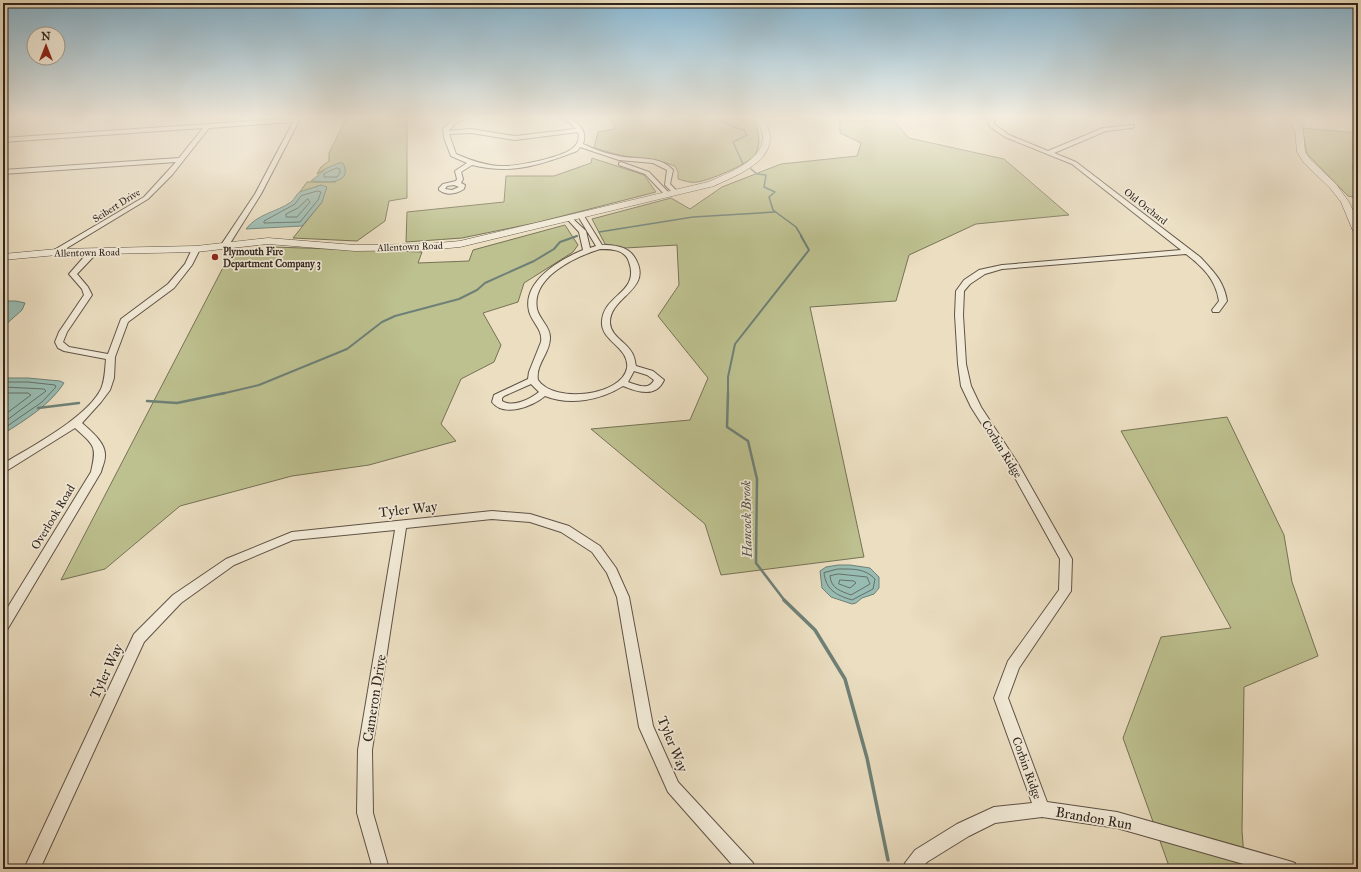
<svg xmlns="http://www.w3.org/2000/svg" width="1361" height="872" font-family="'IM FELL Great Primer',serif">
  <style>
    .green { fill: #bdc08f; stroke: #767256 }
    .water { fill: #98bcb2; stroke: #6e8077 }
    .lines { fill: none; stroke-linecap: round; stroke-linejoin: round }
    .shore { stroke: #647068; stroke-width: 1 }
    .stream-far3 { stroke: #6e8077; stroke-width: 1.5 }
    .stream-far2 { stroke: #6e8077; stroke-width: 2 }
    .stream-far1 { stroke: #6e8077; stroke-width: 2.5 }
    .stream { stroke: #6e8077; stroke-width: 3.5 }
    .minor-casing { stroke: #5f5347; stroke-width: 2 }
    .tertiary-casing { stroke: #5f5347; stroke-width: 1 }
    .minor { fill: #f2ead7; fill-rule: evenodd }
    .tertiary { fill: #f2ead7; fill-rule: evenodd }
    .poi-dot { fill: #8f2418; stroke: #f2ead7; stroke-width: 1.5 }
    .labels { text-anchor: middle; stroke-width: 3.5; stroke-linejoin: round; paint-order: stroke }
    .far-street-label { font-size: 10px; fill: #30251e; stroke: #f2ead7 }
    .far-poi-label { font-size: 10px; font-weight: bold; fill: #30251e; stroke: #f2ead7; text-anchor: start }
    .street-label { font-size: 12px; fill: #30251e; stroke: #f2ead7 }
    .water-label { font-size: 13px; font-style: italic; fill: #4f524a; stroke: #f2ead7 }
    .near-street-label { font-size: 14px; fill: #30251e; stroke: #f2ead7 }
  </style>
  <rect width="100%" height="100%" fill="#ebdec1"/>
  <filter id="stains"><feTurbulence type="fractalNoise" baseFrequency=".005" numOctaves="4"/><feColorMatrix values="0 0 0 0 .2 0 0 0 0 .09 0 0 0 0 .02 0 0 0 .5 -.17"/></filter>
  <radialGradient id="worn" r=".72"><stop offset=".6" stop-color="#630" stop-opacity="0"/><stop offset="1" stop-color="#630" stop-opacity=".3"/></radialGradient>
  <g class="green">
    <path d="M347,117H412L407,119V198L389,201L385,221L357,241L293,238L322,202L321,185L299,193L307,182H336L327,168L317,174L321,167L329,161V153Z"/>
    <path d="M609,117H751C759,127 762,143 755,155C749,164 708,181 697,182C690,183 685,181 678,179V172L675,166L660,161L623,156L594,148L598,132L615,129Z"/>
    <path d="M893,120L909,138L1004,159L1069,215L976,224L909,255L896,301L810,307L864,557L721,575L705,524L591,429L690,420L708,378L658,316L679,285L677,245L625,248L605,244L592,219L671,198L690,209L722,187L781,164L857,156L861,143L840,133V121Z"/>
    <path d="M1302,128L1358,133V155L1352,168L1358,174V198L1348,196L1307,154Z"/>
    <path d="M592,158L644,175L656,192L535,223L462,238L406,242L407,212L504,202L506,176H554L591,163Z"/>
    <path d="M565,225L578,245L573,252L524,283L518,302L483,313L501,345L494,362L461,379L441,424L456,441L369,465L292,476L180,506L105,569L61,580L229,256L265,255L273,247L422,252L418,263L469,261L473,250Z"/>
    <path d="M1227,417L1284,535L1292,582L1318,656L1244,687L1242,831L1245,869H1170L1123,738L1161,637L1231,628L1121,431Z"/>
  </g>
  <g class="water">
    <path d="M339,163H343C354,186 323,182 311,181L327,168Z"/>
    <path d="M321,185L327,187L322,202L302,226L246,229C257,214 277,212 291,202C295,199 296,194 300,192C306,189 314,188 321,185Z"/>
    <path d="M3,301H16L25,303L22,310L3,327Z"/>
    <path d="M3,378H28L60,381L64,383C50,405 25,420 3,434Z"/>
    <path d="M838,565H850L870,568L879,577V588L874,594L862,598L856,603L852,604L831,597L822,588L820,571L826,567Z"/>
  </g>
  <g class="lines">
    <g class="shore">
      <path d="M337,168L340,169V173L337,177H324V174Z"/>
      <path d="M318,191L321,192L318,200L300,222L264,223V221L295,204L301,196Z"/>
      <path d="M308,199L310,202L297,217H286V214L298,208Z"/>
      <path d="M3,382H28L55,385L56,387L42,402L3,429"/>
      <path d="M3,387L44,389L46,391L3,423"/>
      <path d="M3,393H28L31,395L3,416"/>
      <path d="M838,569C852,569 865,568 875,579L873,589L852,600C836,595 826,590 824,573Z"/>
      <path d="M839,574L867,577L870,584L851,595C841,591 831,589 830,576Z"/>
      <path d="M840,580L854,581L856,583L850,588L839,584Z"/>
    </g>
    <g class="stream-far3">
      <path d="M715,117L734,127L744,130L747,135L733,142L743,164"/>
      <path d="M751,169L757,174L766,175L764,187L775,192L769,197L773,210L796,227L802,237"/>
      <path d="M599,232L693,217L775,212"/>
      <path d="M574,237L577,236"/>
    </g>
    <g class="stream-far2">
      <path d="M221,394L259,385L347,349L382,322L395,316L459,299L477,290L485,283L534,261L554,249L560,242L577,236"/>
      <path d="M728,394V377L735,344L809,250L801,236"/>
    </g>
    <g class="stream-far1">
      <path d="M728,393L727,427L748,441L757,479L756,563L785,601"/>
      <path d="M147,401L177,403L225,393"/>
      <path d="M38,408L79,403"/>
    </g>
    <path class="stream" d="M784,600L815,630L845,679L867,758L888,860"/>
    <defs>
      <g id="minor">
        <path d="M295,117H301L261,194L229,245L225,247L221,245L255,194L293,122L209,128L172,175L148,199L57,254H54V250L144,197L176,162L3,174V170L179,158L203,128L3,142V138L295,118Z"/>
        <path d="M462,117H470L455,123L449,131L471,129L515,136L576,129L570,123L558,117C573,116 589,128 583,144C594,149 607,154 619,156C637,160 660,155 673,170L670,184L679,193L674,194L665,185L667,170L653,163L619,160L580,147L577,151C540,165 512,175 472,165L461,172L463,179L461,183L465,185L464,189C456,194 447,196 439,190V188L443,184L456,181L457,179L455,171L467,163L451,156L444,138L443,129L451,121ZM578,132C580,138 578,144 573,148C561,158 515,167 499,166C483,165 470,160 456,154L449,134L471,133L515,140ZM454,185L459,187L452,190L445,189L447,186Z"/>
        <path d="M988,117H994V124L1009,135L1048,151L1103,128L1134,125V127L1132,128L1106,131L1054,153L1076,162L1200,257C1213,271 1224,281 1227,301L1219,312H1213L1212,310L1219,301C1216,280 1203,267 1186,254L1002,269L985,274L970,284L964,291L963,315L966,364L971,386L981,407L1017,462L1072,559L1071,591L1019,668L1008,698L1047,802L1117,812L1289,861L1295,863L1297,869H1261L1117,828L1042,817L995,823L969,836L927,862L921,869H903L905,863L915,850L957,824L994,807L1032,803L994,698L1008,661L1059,590L1060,559L1009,467L971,407L961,386L958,364L955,315L956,291L964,280L979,270L1002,265L1181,250L1072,164L1005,137L989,126Z"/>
        <path d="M621,162L649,172L671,195L666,196L645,174L619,165V163Z"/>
        <path d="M581,214L584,216L602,245C614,245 628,246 635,258C654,290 609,296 610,323C611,338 630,343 634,357C635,360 635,363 636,366L653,371L664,380C656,398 638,392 623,386C601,400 570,406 545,396C533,406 504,418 492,402L494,395L528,379L529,372L541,342C543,329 532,323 529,311C522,281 561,259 583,250L579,232L568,220V218H572L586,231L590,248L596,246L578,216ZM600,249C611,249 625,249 629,262C640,293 604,294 602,321C600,341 630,347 627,368C622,396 554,404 538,380C535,365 551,352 550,337C550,326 539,319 537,309C531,277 575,257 600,249ZM634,371L647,375L654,380C649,391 637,385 628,382ZM531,384L539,392C530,399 513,408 502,401V398L504,396Z"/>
        <path d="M193,247H196L200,249L192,265L174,288L128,322L115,357L114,378L110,390L101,402L82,423C91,431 106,443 105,456C105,462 102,467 101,472L7,630L3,632V615L91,472C97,446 95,446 75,428L3,473V464C30,447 87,418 101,389C105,380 105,369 106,359L64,351L58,348L55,342L59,332L84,295L82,289L69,274L90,250H96V254L77,274L88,287L92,295L67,332L63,342L69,347L108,354L121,319L168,284L185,264Z"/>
        <path d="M492,511L530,514L569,526L600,546L616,568L629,597L653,726L678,782L753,863L755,869H736L668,792L639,727L617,597L607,573L592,552L561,532L530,522L492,519L406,528L372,750L373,813L389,869H373L357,813L358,750L395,530L293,540L234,565L181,603L144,642L40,869H24L134,634L173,595L226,559L292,532Z"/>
      </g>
      <g id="tertiary">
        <path d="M755,117H761C764,121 768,126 769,131C777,161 735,176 714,186L460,247L427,250L355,251L268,244L196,252L57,255L3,260V254L57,249L196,246L268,238L355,245L427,244L460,241L708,182C728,173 769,159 762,131C760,126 757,121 755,117Z"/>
        <path d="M1288,117H1294L1303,130L1305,152L1310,159L1336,184L1349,202L1358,221V234L1353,231L1341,202L1330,188L1304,163L1297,152L1295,130Z"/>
      </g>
    </defs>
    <use href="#minor" class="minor-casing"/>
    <use href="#tertiary" class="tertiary-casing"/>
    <use href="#minor" class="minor"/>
    <use href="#tertiary" class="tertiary"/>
  </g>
  <linearGradient id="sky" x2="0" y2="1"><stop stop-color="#88b7d2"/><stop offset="0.49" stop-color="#f6f0e3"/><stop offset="1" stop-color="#f6f0e3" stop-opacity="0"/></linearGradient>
  <rect width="1361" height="239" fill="url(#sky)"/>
  <circle class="poi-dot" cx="215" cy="257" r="4"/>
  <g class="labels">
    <g class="far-street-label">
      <text transform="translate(116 205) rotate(-32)" y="4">Seibert Drive</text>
      <text transform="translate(1146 206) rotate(38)" y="4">Old Orchard</text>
      <text transform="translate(410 246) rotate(-2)" y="4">Allentown Road</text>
      <text transform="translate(87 252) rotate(-1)" y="4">Allentown Road</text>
    </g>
    <g class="far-poi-label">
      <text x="223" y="255">Plymouth Fire<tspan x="223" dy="12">Department Company 3</tspan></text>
    </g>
    <g class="street-label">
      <text transform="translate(1002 449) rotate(58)" y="4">Corbin Ridge</text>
      <text transform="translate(53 517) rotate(-59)" y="4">Overlook Road</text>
      <text transform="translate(1027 768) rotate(70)" y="4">Corbin Ridge</text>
    </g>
    <g class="water-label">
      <text transform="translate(746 519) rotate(-91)" y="5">Hancock Brook</text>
    </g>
    <g class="near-street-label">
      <text transform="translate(408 509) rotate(-6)" y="5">Tyler Way</text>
      <text transform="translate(106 671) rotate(-65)" y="5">Tyler Way</text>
      <text transform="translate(374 698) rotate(-81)" y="5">Cameron Drive</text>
      <text transform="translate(673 744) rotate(68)" y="5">Tyler Way</text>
      <text transform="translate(1094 818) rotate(10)" y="5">Brandon Run</text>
    </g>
  </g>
  <rect width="1361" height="872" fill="none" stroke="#ebdec1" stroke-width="16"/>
  <rect x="4" y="4" width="1353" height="864" fill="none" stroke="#30251e" stroke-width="2"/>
  <rect x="8" y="8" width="1345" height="856" fill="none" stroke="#30251e"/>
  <g transform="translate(46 46)"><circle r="19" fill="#f2ead7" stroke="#a49b8d"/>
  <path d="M0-3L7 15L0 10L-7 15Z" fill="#8f2418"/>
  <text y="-6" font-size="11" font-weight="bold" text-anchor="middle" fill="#30251e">N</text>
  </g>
  <rect width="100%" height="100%" filter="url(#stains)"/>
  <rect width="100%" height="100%" fill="url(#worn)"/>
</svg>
